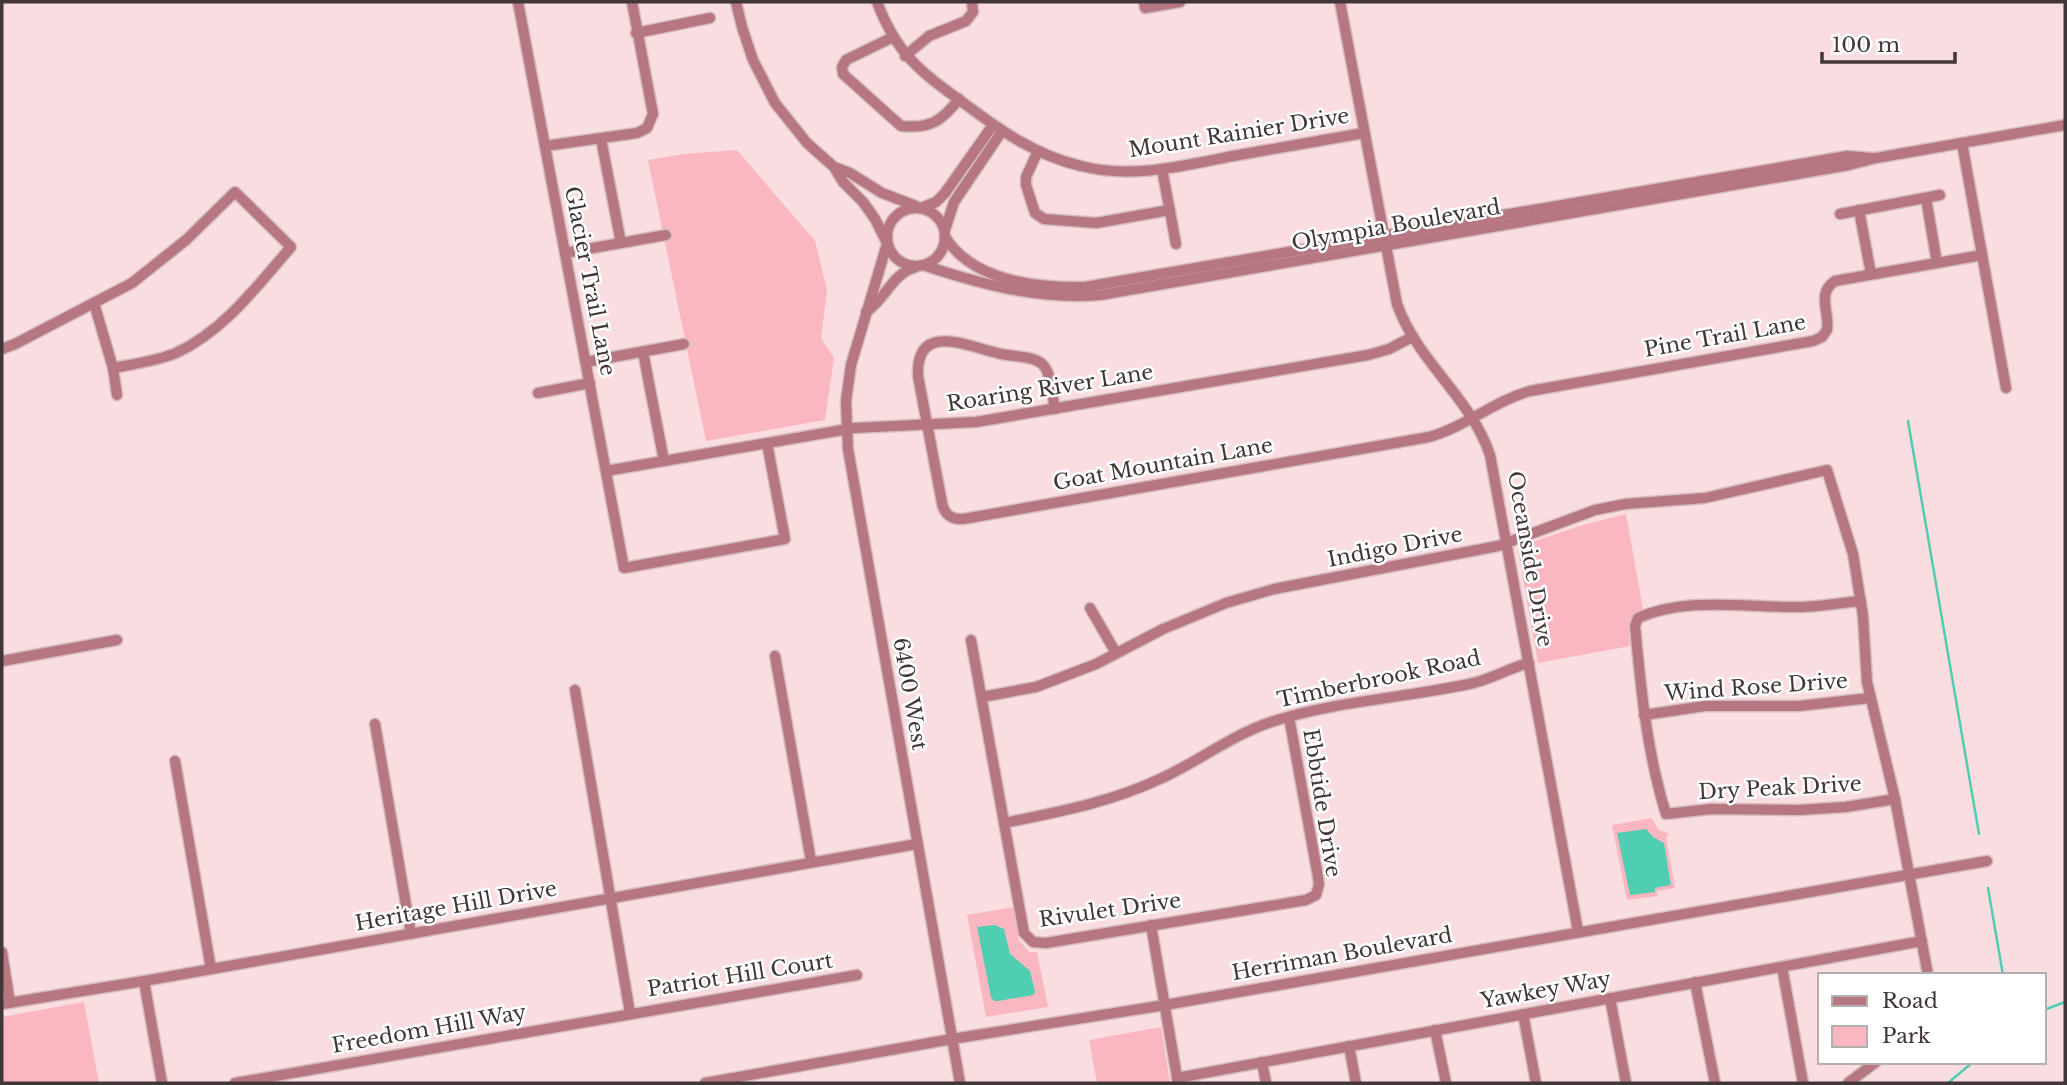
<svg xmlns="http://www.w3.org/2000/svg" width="2067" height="1085" font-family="'Libre Baskerville',serif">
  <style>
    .green { fill: #fab6c1 }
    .water { fill: #50ceb2 }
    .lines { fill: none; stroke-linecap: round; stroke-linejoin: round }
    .stream { stroke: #50ceb2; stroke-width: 2.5 }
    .minor-casing { stroke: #d5bcbf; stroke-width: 13 }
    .minor { stroke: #b67782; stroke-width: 10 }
    .labels { text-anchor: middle; stroke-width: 5; stroke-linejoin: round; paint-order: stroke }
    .street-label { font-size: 21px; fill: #413638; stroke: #fff }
  </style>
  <rect width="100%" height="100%" fill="#fadde1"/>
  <g class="green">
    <path d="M737,150L815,241L827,290L821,338L834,358L825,420L706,441L648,160L684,154Z"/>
    <path d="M1626,514L1643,609C1628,618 1628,629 1630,646L1538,663L1518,550L1527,542L1529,543L1586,524Z"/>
    <path d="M1652,818L1658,829L1669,834L1666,837L1675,888L1657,891L1658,896L1627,900L1612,825Z"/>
    <path d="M1014,907L1019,940L1029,952H1037L1048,1007L986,1017L967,915Z"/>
    <path d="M84,1002L99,1083H2V1017Z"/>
    <path d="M1161,1027L1170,1083H1097L1089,1040Z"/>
  </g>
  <g class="water">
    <path d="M1646,829L1653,837L1664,843L1671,885L1655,888V892L1630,895L1617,833Z"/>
    <path d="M995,925L1004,929L1010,954L1030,971L1035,992L1033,995L998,1001H994L991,997L977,927Z"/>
  </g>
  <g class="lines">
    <g class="stream">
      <path d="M1908,421L1979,834"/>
      <path d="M1988,888L2003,975"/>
      <path d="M2044,1010L2065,1002"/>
      <path d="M1948,1083L1973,1062"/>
    </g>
    <defs>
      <g id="minor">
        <path d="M518,2L624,568L785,539L767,443"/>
        <path d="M736,2L742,27L753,60L775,103L807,143L834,167L843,182L863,202L875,219L887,243"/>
        <path d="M877,2C897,55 921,72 965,104C1001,131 1037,156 1081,166C1132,179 1182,166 1233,156C1277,148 1320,141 1364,133"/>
        <path d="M1144,2L1145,8L1180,2"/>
        <path d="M1340,2L1397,304C1417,361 1471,398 1490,455L1578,931"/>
        <path d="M636,33L710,18"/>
        <path d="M893,37L846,60L842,67L843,74L901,126C930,129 942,121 959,99"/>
        <path d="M905,56L929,36L966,21L973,12L972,2"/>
        <path d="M601,139L621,243"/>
        <path d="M1962,143L2006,388"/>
        <path d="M545,146L637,133L647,128L653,114L632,2"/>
        <path d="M1038,151L1026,177V185L1035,213L1044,219L1096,223L1170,210"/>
        <path d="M834,167L850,173L882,193L916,206"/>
        <path d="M1162,169L1176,244"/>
        <path d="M1926,198L1937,263"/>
        <circle cx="916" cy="237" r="29"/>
        <path d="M921,208L936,202L945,193L993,125"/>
        <path d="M1859,210L1871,274"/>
        <path d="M1840,214L1940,195"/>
        <path d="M945,230L954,202L1002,131"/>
        <path d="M945,237C973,281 1036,288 1085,287L1847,156L1873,158"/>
        <path d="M887,244L851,365L846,401L848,449L960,1083"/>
        <path d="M565,253L666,235"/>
        <path d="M923,265C980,284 1039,300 1100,295L1849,165L1876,158L2065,125"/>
        <path d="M94,303L113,368L117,395"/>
        <path d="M866,312C887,298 891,274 916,267"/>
        <path d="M2,349L15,344L132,283L186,240L235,192L291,247C258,285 224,331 176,353C157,361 134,364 113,368"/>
        <path d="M643,352L664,461"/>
        <path d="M586,362L684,344"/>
        <path d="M538,393L590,383"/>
        <path d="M1055,409C1052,396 1052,376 1044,366C1036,355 1010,357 997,353C967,346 916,321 918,376L942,503C944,514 952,520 963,519L1429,437C1465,427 1494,401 1530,391L1813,341L1822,337L1827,330C1830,312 1816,294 1835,281L1982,255"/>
        <path d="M606,471L854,428L976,422L1368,355L1389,349L1412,337"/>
        <path d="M1861,601C1837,603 1814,608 1790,607C1740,607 1684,597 1638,618L1635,626C1641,690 1647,753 1666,814L1711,809L1799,810L1846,807L1895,799"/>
        <path d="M1090,608L1116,653"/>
        <path d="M971,640L1024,933L1033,942L1046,943L1306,900L1316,895L1319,884L1317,871L1289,717"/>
        <path d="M775,656L811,861"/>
        <path d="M2,661L117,640"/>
        <path d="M575,690L630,1013"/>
        <path d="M982,697L1036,687L1096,664L1163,629L1226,603L1274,589L1498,546L1595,510L1625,504L1705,498L1827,470L1853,554L1863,616L1867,682L1895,799L1928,975"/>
        <path d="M1644,715L1705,706H1799L1870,698"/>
        <path d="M375,724L411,934"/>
        <path d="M175,761L211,969"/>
        <path d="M1004,823C1058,812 1112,802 1162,778C1199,761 1232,735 1271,722C1335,701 1404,698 1469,684C1490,680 1509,668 1529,663"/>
        <path d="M1151,925L1178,1083"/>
        <path d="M2,952L10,1003"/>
        <path d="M1782,967L1803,1083"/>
        <path d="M144,981L162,1083"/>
        <path d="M1695,982L1715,1083"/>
        <path d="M1610,998L1626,1083"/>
        <path d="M2,1004L144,981L917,844"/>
        <path d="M1523,1014L1536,1083"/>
        <path d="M1435,1030L1446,1083"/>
        <path d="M1349,1046L1356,1083"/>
        <path d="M1262,1062L1266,1083"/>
        <path d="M1177,1078L1922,941"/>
        <path d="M235,1083L857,975"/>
        <path d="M705,1083L952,1039L1165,1005L1987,861"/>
        <path d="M1848,1083L1876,1062"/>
      </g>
    </defs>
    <use href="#minor" class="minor-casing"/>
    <use href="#minor" class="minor"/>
  </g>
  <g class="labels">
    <g class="street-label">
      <text transform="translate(1239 133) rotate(-9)" y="7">Mount Rainier Drive</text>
      <text transform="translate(1396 225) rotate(-10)" y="7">Olympia Boulevard</text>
      <text transform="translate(590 281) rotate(79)" y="7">Glacier Trail Lane</text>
      <text transform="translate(1725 336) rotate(-10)" y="7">Pine Trail Lane</text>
      <text transform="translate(1050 388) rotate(-9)" y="7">Roaring River Lane</text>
      <text transform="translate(1163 464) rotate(-10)" y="7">Goat Mountain Lane</text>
      <text transform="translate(1395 547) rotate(-11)" y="7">Indigo Drive</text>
      <text transform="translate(1530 559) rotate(80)" y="7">Oceanside Drive</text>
      <text transform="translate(1379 679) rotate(-12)" y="7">Timberbrook Road</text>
      <text transform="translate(1756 687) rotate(-4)" y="7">Wind Rose Drive</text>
      <text transform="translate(910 694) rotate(80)" y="7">6400 West</text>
      <text transform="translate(1780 788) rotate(-3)" y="7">Dry Peak Drive</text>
      <text transform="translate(1322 803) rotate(81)" y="7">Ebbtide Drive</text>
      <text transform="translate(456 906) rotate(-10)" y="7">Heritage Hill Drive</text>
      <text transform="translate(1110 910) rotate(-8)" y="7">Rivulet Drive</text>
      <text transform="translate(1342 954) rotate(-10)" y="7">Herriman Boulevard</text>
      <text transform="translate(740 975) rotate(-9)" y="7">Patriot Hill Court</text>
      <text transform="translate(1546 990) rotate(-10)" y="7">Yawkey Way</text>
      <text transform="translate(429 1029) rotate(-10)" y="7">Freedom Hill Way</text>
    </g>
  </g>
  <rect width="2067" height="1085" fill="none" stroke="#413638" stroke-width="7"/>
  <rect x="1818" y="973" width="228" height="91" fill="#ffffff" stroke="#b3afaf" stroke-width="2"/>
  <rect x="1832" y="996" width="35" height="10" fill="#b67782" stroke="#b3afaf" stroke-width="2"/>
  <text x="1882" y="1008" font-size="21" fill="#413638">Road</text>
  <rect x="1832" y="1026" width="35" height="21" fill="#fab6c1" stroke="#b3afaf" stroke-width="2"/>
  <text x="1882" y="1043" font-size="21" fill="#413638">Park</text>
  <path d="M1822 52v10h133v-10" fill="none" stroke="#413638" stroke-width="3.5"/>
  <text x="1832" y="52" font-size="21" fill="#413638" stroke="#ffffff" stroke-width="5" paint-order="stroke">100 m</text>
</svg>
